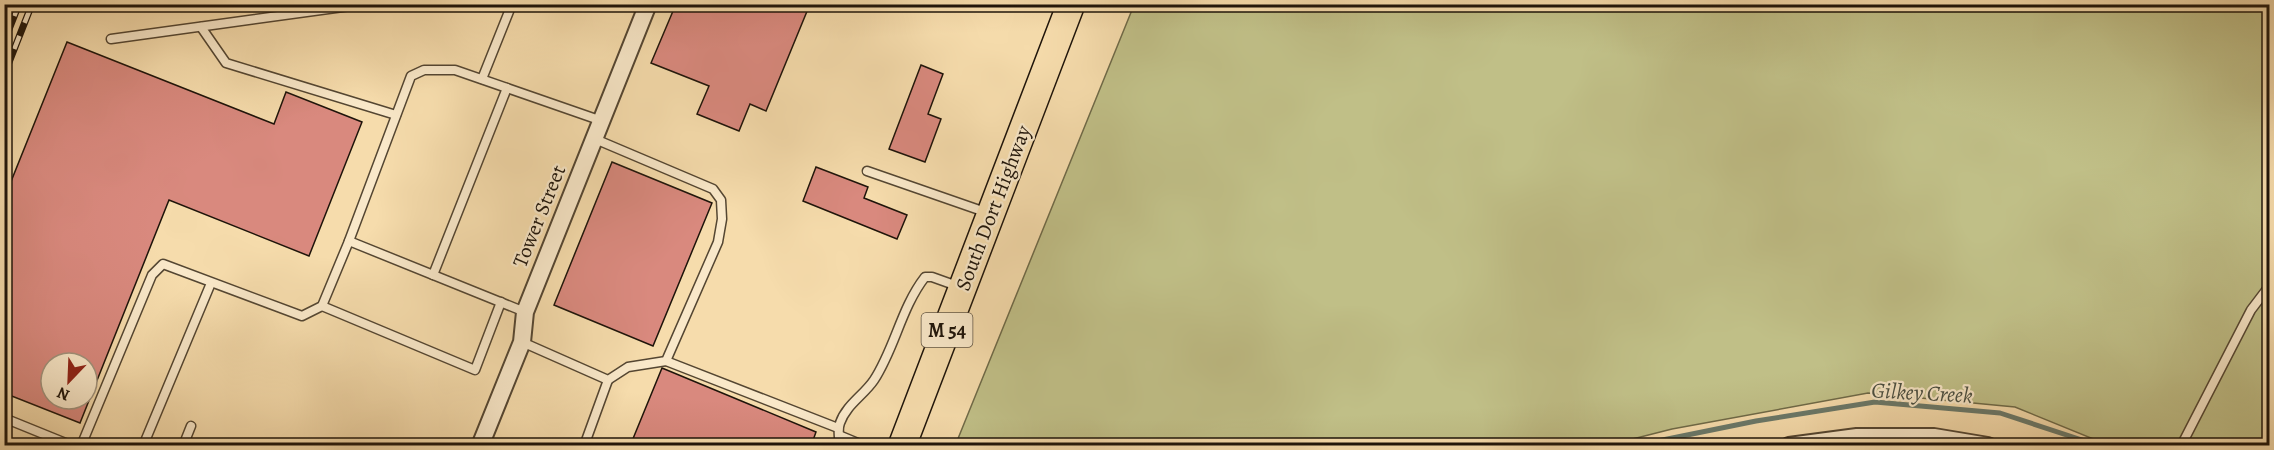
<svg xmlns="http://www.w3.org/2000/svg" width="2274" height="450" font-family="Alegreya,serif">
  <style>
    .green { fill: #c0bf87; stroke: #6f6a48; stroke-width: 1.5 }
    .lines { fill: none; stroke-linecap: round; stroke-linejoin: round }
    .stream { stroke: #6a796a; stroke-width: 5 }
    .building { fill: #d9897e; stroke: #1e140a; stroke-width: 1.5; fill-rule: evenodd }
    .lane-casing { stroke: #544632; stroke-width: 11 }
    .street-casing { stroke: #544632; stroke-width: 20 }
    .primary-casing { stroke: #1e140a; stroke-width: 30 }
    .lane { stroke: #f9e8c9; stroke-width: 8 }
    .street { stroke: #f9e8c9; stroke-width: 16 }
    .primary { stroke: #f6dcac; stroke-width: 27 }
    .rail-casing { stroke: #1e140a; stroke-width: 7 }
    .rail { stroke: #f9e8c9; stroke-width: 4.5; stroke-dasharray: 14; stroke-linecap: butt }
    .labels { text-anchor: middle; stroke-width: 4.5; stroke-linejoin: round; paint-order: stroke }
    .shield { fill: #f9e8c9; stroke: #605443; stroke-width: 1.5 }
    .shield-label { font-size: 20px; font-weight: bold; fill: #1e140a }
    .street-label { font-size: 21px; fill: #1e140a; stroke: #f9e8c9 }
    .water-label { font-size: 22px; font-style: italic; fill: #4a4f42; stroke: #f9e8c9 }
  </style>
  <rect width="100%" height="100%" fill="#f6dcac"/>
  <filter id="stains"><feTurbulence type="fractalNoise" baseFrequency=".00333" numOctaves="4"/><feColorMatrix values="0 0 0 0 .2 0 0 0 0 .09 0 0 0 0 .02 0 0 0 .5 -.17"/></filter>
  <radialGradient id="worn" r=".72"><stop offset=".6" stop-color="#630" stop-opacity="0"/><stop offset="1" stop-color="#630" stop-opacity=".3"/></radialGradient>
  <path class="green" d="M1134,5H2269V445H2108L2015,407L1868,393L1672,429L1609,445L955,446Z"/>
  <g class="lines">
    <path class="stream" d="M1633,446L1756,421L1875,402L2000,413L2085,441L2137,446"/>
  </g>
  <g class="building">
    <path d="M676,4H810L766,111L750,104L739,131L697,114L709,86L651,63Z"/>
    <path d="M67,42L274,124L286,92L362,122L309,256L169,200L80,423L4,393V199ZM51,363H87V399H51Z"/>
    <path d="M921,65L943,74L928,114L941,119L925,162L889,149Z"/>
    <path d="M612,162L712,203L653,346L554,305Z"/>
    <path d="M816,167L868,187L864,198L907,215L897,239L803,201Z"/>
    <path d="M662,368L816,432L811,446H630Z"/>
  </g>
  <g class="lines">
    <defs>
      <g id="lane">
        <path d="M201,27L226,63L396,115"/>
        <path d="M111,39L365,4"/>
        <path d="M482,79L512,4"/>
        <path d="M867,171L988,213"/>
        <path d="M349,241L525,312"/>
        <path d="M433,275L507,88"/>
        <path d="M322,306L475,370L501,302"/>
        <path d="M522,342L608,380L628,367L666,361L718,242L722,219L721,200L713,189L595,139"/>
        <path d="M666,361L838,428"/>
        <path d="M4,418L73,446"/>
        <path d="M841,436L865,446"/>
        <path d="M81,446L152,275L163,264L302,316L322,306L349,241L411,76L424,70H455L602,121"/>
        <path d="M143,446L211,283"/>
        <path d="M183,446L191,426"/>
        <path d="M584,446L608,380"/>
        <path d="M839,446C840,438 837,430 840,423C846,405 864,395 874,380C895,348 901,308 925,277H932L960,287"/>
        <path d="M2181,446L2251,310L2270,285"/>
      </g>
      <g id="street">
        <path d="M480,446L522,342L525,312L648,4"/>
        <path d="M1789,446L1857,437H1934L1988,446"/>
      </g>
      <path id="primary" d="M902,446L1071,4"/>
    </defs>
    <use href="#lane" class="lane-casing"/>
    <use href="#street" class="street-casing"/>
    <use href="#primary" class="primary-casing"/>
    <use href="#lane" class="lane"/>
    <use href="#street" class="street"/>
    <use href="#primary" class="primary"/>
    <defs>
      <g id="rail">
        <path d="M4,42L19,4"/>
        <path d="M4,75L32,4"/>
      </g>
    </defs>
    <use href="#rail" class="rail-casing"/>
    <use href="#rail" class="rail"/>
  </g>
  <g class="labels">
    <rect class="shield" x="921.5" y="313" width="51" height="34" rx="4.5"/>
    <g class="shield-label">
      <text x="947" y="337">M 54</text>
    </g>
    <g class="street-label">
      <text transform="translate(993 208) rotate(-69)" y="7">South Dort Highway</text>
      <text transform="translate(539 216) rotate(-68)" y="7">Tower Street</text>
    </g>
    <g class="water-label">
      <text transform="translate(1922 392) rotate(3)" y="8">Gilkey Creek</text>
    </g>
  </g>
  <rect width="2274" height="450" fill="none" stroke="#f6dcac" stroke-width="24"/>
  <rect x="6" y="6" width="2262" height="438" fill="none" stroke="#1e140a" stroke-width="3"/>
  <rect x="12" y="12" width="2250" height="426" fill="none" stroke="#1e140a" stroke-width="1.5"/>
  <g transform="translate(69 381) rotate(203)"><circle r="28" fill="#f9e8c9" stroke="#a1937d" stroke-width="1.5"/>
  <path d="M0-4.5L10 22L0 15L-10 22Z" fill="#8f2418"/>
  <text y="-9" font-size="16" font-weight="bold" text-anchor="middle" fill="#1e140a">N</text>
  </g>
  <rect width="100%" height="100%" filter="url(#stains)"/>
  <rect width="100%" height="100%" fill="url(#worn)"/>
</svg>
